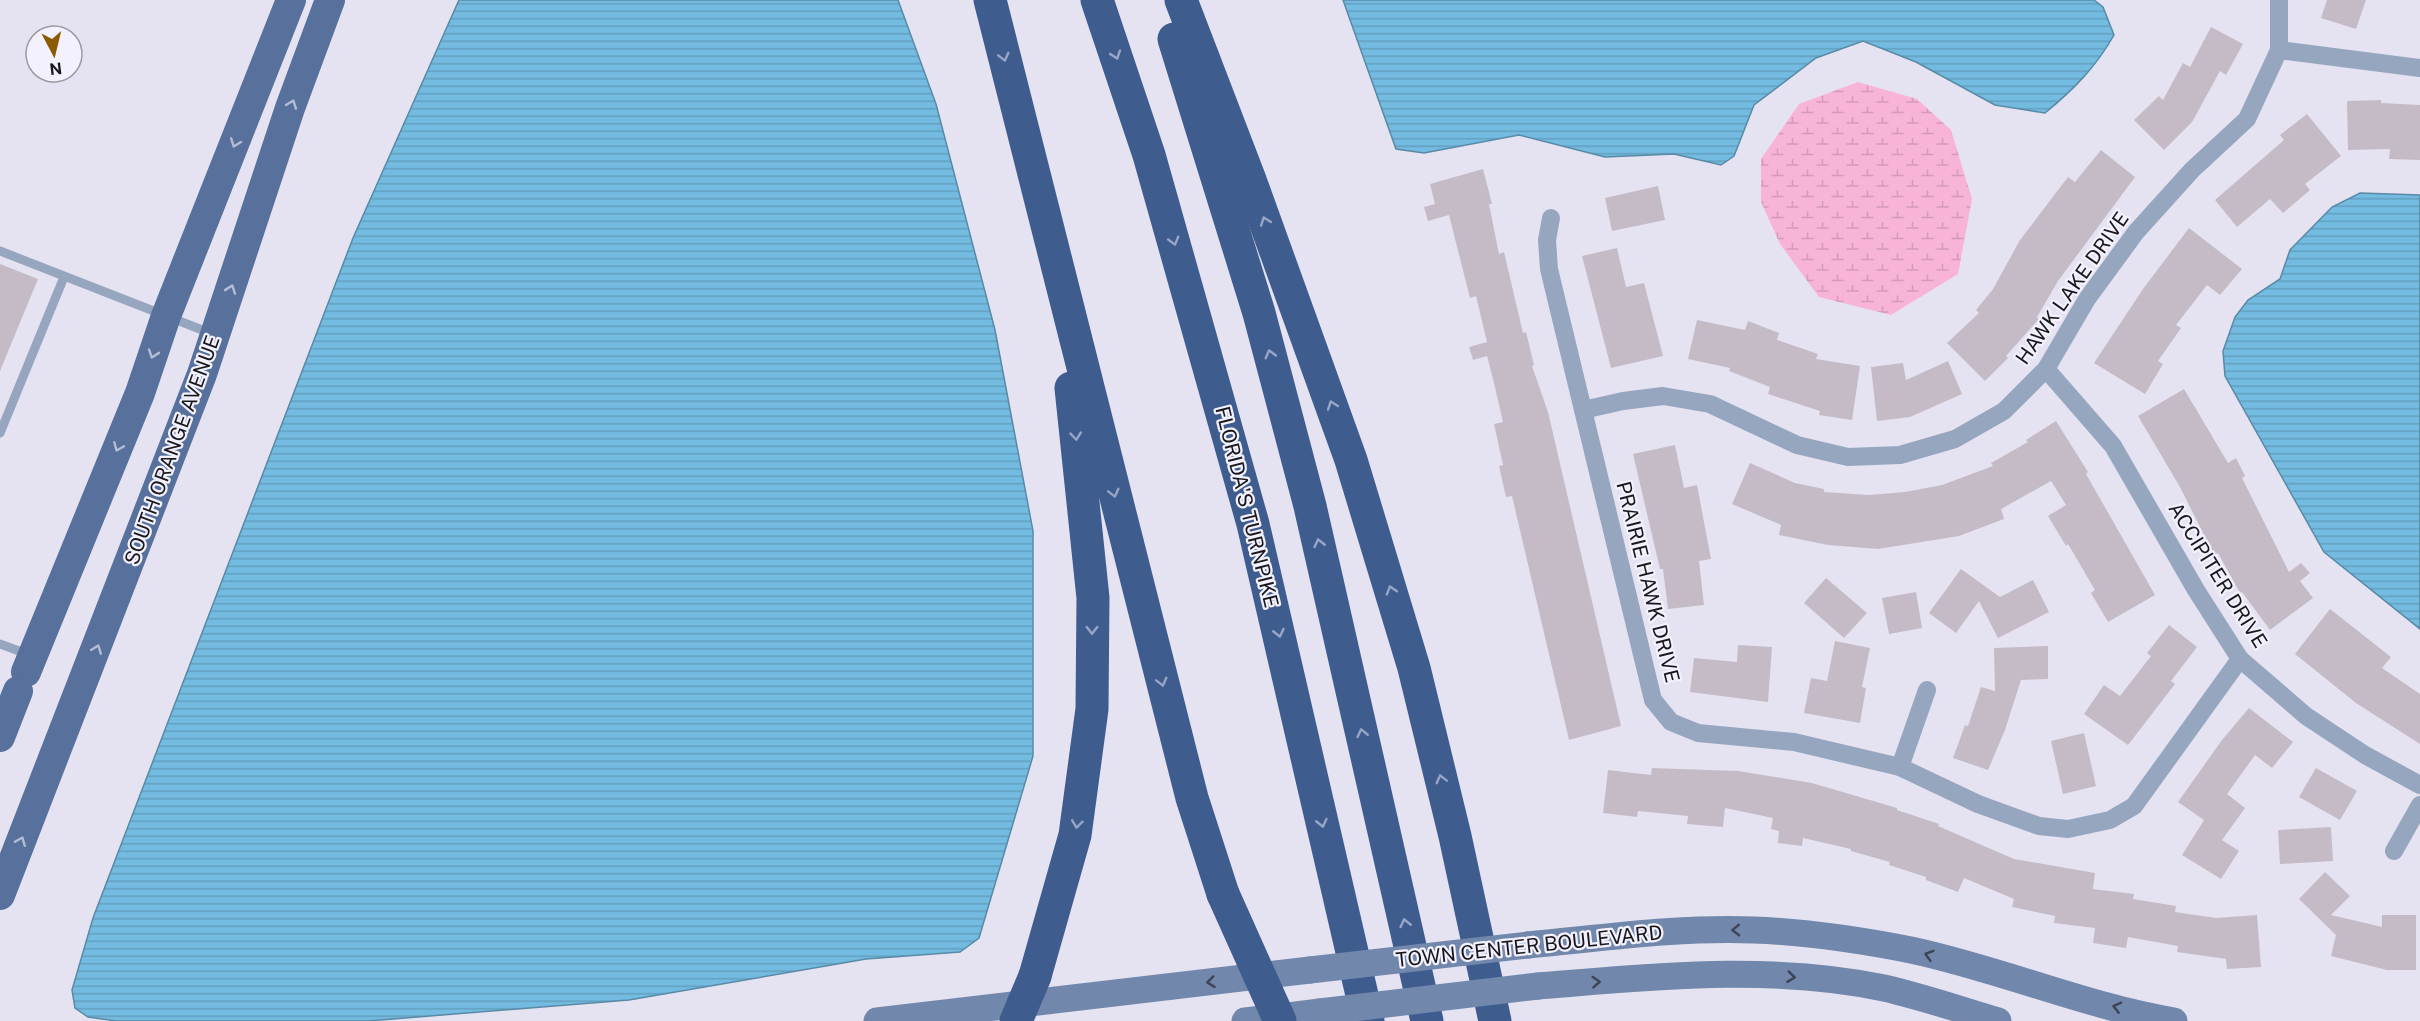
<svg xmlns="http://www.w3.org/2000/svg" width="2420" height="1021" font-family="'Public Sans',sans-serif">
  <style>
    .wetland { fill: url(#wetland-marsh) }
    .water { fill: url(#water-rules); stroke: #588aa5; stroke-width: 1.5 }
    .building { fill: #c5bbc7 }
    .lines { fill: none; stroke-linecap: round; stroke-linejoin: round }
    .lane { stroke: #97a6bf; stroke-width: 9 }
    .street { stroke: #97a6bf; stroke-width: 18 }
    .secondary { stroke: #7187ab; stroke-width: 27 }
    .primary { stroke: #57709c; stroke-width: 30 }
    .highway { stroke: #3f5c8f; stroke-width: 33 }
    .secondary-bridge { stroke: #7187ab; stroke-width: 27 }
    .highway-bridge { stroke: #3f5c8f; stroke-width: 33 }
    .oneway { stroke: #98a6c6 }
    .oneway2 { stroke: #b4bdd6 }
    .oneway3 { stroke: #3c4455 }
    .labels { text-anchor: middle; stroke-width: 4.5; stroke-linejoin: round; paint-order: stroke }
    .street-label { font-size: 20px; fill: #18171c; stroke: #f2f1fd }
  </style>
  <defs>
    <pattern id="wetland-marsh" width="20" height="14" patternUnits="userSpaceOnUse" patternTransform="scale(1.5)"><rect width="20" height="14" fill="#f8b4d6"/><path d="M1 5h8M5 5V1M11 12h8M15 12V8" fill="none" stroke="#d49ab7"/></pattern>
    <pattern id="water-rules" width="6" height="5" patternUnits="userSpaceOnUse" patternTransform="scale(1.5)"><rect width="6" height="5" fill="#73bbe0"/><path d="M0 2.5h6" fill="none" stroke="#63a0c0"/></pattern>
  </defs>
  <rect width="100%" height="100%" fill="#e5e3f2"/>
  <path class="wetland" d="M1858,82L1917,99L1951,130L1972,199L1958,274L1891,315L1819,297L1780,244L1761,202V159L1799,104Z"/>
  <g class="water">
    <path d="M459,0H898L936,104L995,330L1033,531V756L979,938L960,952L866,959L629,1000L368,1021H116L88,1017L75,1008L72,990L93,918L353,238Z"/>
    <path d="M1343,0H2094L2103,7L2114,35C2096,67 2073,90 2045,113L1995,105L1916,62L1863,41L1816,58L1754,105L1734,156L1721,165L1674,154L1605,157L1519,135L1424,153L1396,149Z"/>
    <path d="M2360,193L2420,195V629L2324,552L2225,376L2223,351L2235,317L2248,300L2280,279L2290,250L2332,207Z"/>
  </g>
  <g class="building">
    <path d="M2327,0H2366L2356,29L2321,18Z"/>
    <path d="M2211,27L2243,44L2226,75L2220,71L2192,122L2164,150L2134,120L2159,96L2163,100L2183,63L2190,67Z"/>
    <path d="M2381,100V103L2420,105V160L2389,159L2390,149L2348,150L2347,101Z"/>
    <path d="M2307,114L2341,156L2305,184L2310,190L2283,213L2270,199L2237,227L2215,200L2284,140L2280,135Z"/>
    <path d="M2101,150L2135,177L2058,281L2037,317L2039,319L2006,356L2008,358L1985,381L1947,343L1979,313L1976,310L1993,289L2020,240L2068,177L2075,182Z"/>
    <path d="M1483,169L1492,204H1489L1499,254L1504,252L1523,333L1526,332L1534,365L1532,366L1548,412L1621,726L1569,740L1512,496L1506,497L1499,466L1503,465L1494,424L1503,422L1494,383L1487,356L1473,360L1469,347L1487,342L1476,296L1470,298L1449,215L1428,221L1424,207L1435,204L1430,184Z"/>
    <path d="M1658,186L1665,220L1612,231L1605,198Z"/>
    <path d="M2189,228L2242,269L2220,295L2207,285L2176,325L2181,328L2158,361L2163,364L2145,394L2094,363L2143,289Z"/>
    <path d="M1617,248L1626,287L1644,283L1663,356L1611,368L1582,256Z"/>
    <path d="M0,264L38,279L0,371Z"/>
    <path d="M1697,320L1745,330L1748,321L1779,333L1777,340L1818,354L1816,359L1860,366L1852,420L1819,415L1820,411L1768,394L1770,387L1729,371L1730,368L1688,359Z"/>
    <path d="M1948,361L1962,394L1910,417L1877,421L1871,367L1903,363L1906,380Z"/>
    <path d="M2184,389L2228,463L2236,458L2245,476L2242,478L2289,572L2301,563L2310,573L2300,581L2313,598L2270,630L2242,592L2240,593L2218,553L2214,555L2180,487L2138,416Z"/>
    <path d="M2056,421L2088,472L2086,474L2155,595L2108,622L2091,593L2095,590L2068,544L2066,546L2048,516L2066,505L2051,481L2001,509L2004,519L1959,536L1878,549L1828,545L1779,535L1781,525L1732,504L1750,463L1795,483L1824,489V492L1869,495L1905,492L1942,485L1993,466L1991,463L2028,442L2026,440Z"/>
    <path d="M1675,445L1684,488L1697,485L1711,559L1699,561L1704,605L1668,609L1663,569H1660L1633,454Z"/>
    <path d="M1961,569L2000,597L2033,580L2049,612L1998,638L1979,601L1956,633L1929,613Z"/>
    <path d="M1826,578L1867,613L1844,638L1804,603Z"/>
    <path d="M1916,592L1922,628L1889,634L1882,598Z"/>
    <path d="M2330,609L2391,657L2382,668L2420,694V744L2356,703L2295,654Z"/>
    <path d="M2169,625L2197,647L2171,681L2175,684L2128,745L2084,714L2104,685L2120,696L2151,656L2147,653Z"/>
    <path d="M1835,641L1870,648L1862,687L1866,688L1860,723L1804,713L1811,678L1827,681Z"/>
    <path d="M1738,645L1772,647L1768,702L1690,692L1694,658L1737,662Z"/>
    <path d="M2048,646V679L2021,680L2005,730L1988,770L1953,758L1965,725L1968,726L1981,687L1995,691L1994,648Z"/>
    <path d="M2249,708L2293,742L2272,768L2255,755L2227,794L2245,808L2222,840L2239,851L2221,879L2182,855L2204,820L2178,802L2222,740Z"/>
    <path d="M2084,733L2096,786L2063,794L2051,741Z"/>
    <path d="M1652,768L1738,771L1812,783L1897,808V810L1939,824L1938,826L2014,859L2095,873L2093,889L2134,894L2133,899L2176,906L2175,912L2216,918L2257,915L2261,967L2227,969L2226,959L2177,952L2178,946L2128,937L2126,948L2093,943L2095,928L2054,923L2055,916L2012,907L2014,899L1964,878L1958,892L1926,880V877L1889,865L1890,862L1851,851V849L1803,838L1802,846L1778,843L1779,831L1771,829L1773,818L1725,808L1723,827L1687,824L1688,816L1638,811L1637,817L1603,813L1608,770L1651,775Z"/>
    <path d="M2316,768L2357,791L2340,820L2299,797Z"/>
    <path d="M2331,827L2333,861L2280,864L2278,830Z"/>
    <path d="M2325,872L2350,896L2331,915L2382,927V915H2416V970H2387L2331,956L2336,935L2299,899Z"/>
  </g>
  <g class="lines">
    <g class="lane">
      <path d="M0,251L210,333"/>
      <path d="M0,433L64,277"/>
      <path d="M0,644L30,655"/>
    </g>
    <g class="street">
      <path d="M2279,50L2420,68"/>
      <path d="M1551,218L1547,240L1549,269L1653,700L1671,722L1698,733L1794,742L1900,767L1978,804L2039,826L2068,829L2110,820L2134,806L2240,659"/>
      <path d="M2046,369L2113,446L2196,590L2240,659L2306,716L2365,755L2420,785"/>
      <path d="M1583,410L1623,401L1663,396L1710,404L1797,445L1848,457L1900,455L1955,439L2004,411L2046,369L2087,299L2136,232L2192,170L2247,119L2279,50V0"/>
      <path d="M1900,767L1927,690"/>
      <path d="M2394,851L2420,805"/>
    </g>
    <g class="secondary">
      <path d="M1528,945C1603,938 1679,927 1754,930C1807,932 1860,940 1911,950C2000,969 2085,1006 2174,1021"/>
      <path d="M1538,986C1652,977 1770,964 1884,988C1923,997 1961,1010 1998,1021"/>
      <path d="M877,1021L1310,970"/>
      <path d="M1245,1021L1320,1012"/>
    </g>
    <g class="primary">
      <path d="M26,672L140,393L166,316L291,0"/>
      <path d="M0,737L18,691"/>
      <path d="M0,895L202,374L290,108L330,0"/>
    </g>
    <g class="highway">
      <path d="M990,0L1192,798L1223,894"/>
      <path d="M1097,0L1149,155L1253,524L1368,1021"/>
      <path d="M1181,0L1250,180L1351,460L1414,668L1455,836L1495,1021"/>
      <path d="M1174,39L1259,313L1310,506L1427,1021"/>
      <path d="M1035,976L1075,835L1092,709L1093,598L1071,388"/>
    </g>
    <g class="secondary-bridge">
      <path d="M1310,970L1528,945"/>
      <path d="M1320,1012L1538,986"/>
    </g>
    <g class="highway-bridge">
      <path d="M1223,894L1280,1021"/>
      <path d="M1016,1021L1035,976"/>
    </g>
  </g>
  <defs><path id="oneway-chevron" d="M-2-3.5L2.5 0L-2 3.5" fill="none" stroke-width="1.6" stroke-linecap="round" stroke-linejoin="round" transform="scale(1.5)"/></defs>
  <g class="oneway">
    <use href="#oneway-chevron" transform="translate(1116 55) rotate(71)"/>
    <use href="#oneway-chevron" transform="translate(1004 57) rotate(76)"/>
    <use href="#oneway-chevron" transform="translate(1265 221) rotate(-110)"/>
    <use href="#oneway-chevron" transform="translate(1174 241) rotate(74)"/>
    <use href="#oneway-chevron" transform="translate(1270 354) rotate(-105)"/>
    <use href="#oneway-chevron" transform="translate(1332 405) rotate(-110)"/>
    <use href="#oneway-chevron" transform="translate(1076 436) rotate(84)"/>
    <use href="#oneway-chevron" transform="translate(1114 493) rotate(76)"/>
    <use href="#oneway-chevron" transform="translate(1319 543) rotate(-103)"/>
    <use href="#oneway-chevron" transform="translate(1391 590) rotate(-107)"/>
    <use href="#oneway-chevron" transform="translate(1092 630) rotate(90)"/>
    <use href="#oneway-chevron" transform="translate(1279 633) rotate(77)"/>
    <use href="#oneway-chevron" transform="translate(1162 682) rotate(76)"/>
    <use href="#oneway-chevron" transform="translate(1362 733) rotate(-103)"/>
    <use href="#oneway-chevron" transform="translate(1441 779) rotate(-104)"/>
    <use href="#oneway-chevron" transform="translate(1322 823) rotate(77)"/>
    <use href="#oneway-chevron" transform="translate(1077 824) rotate(97)"/>
    <use href="#oneway-chevron" transform="translate(1405 923) rotate(-103)"/>
  </g>
  <g class="oneway2">
    <use href="#oneway-chevron" transform="translate(292 104) rotate(-70)"/>
    <use href="#oneway-chevron" transform="translate(235 143) rotate(111)"/>
    <use href="#oneway-chevron" transform="translate(231 289) rotate(-71)"/>
    <use href="#oneway-chevron" transform="translate(153 354) rotate(109)"/>
    <use href="#oneway-chevron" transform="translate(118 447) rotate(112)"/>
    <use href="#oneway-chevron" transform="translate(97 649) rotate(-69)"/>
    <use href="#oneway-chevron" transform="translate(21 841) rotate(-68)"/>
  </g>
  <g class="oneway3">
    <use href="#oneway-chevron" transform="translate(1736 930) rotate(179)"/>
    <use href="#oneway-chevron" transform="translate(1929 955) rotate(-164)"/>
    <use href="#oneway-chevron" transform="translate(1791 977) rotate(7)"/>
    <use href="#oneway-chevron" transform="translate(1211 982) rotate(173)"/>
    <use href="#oneway-chevron" transform="translate(1596 982) rotate(-4)"/>
    <use href="#oneway-chevron" transform="translate(2117 1007) rotate(-166)"/>
  </g>
  <g class="labels">
    <g class="street-label">
      <text transform="translate(2072 288) rotate(-55)" y="7">HAWK LAKE DRIVE</text>
      <text transform="translate(172 450) rotate(-70)" y="7">SOUTH ORANGE AVENUE</text>
      <text transform="translate(1247 507) rotate(76)" y="7">FLORIDA'S TURNPIKE</text>
      <text transform="translate(2218 575) rotate(58)" y="7">ACCIPITER DRIVE</text>
      <text transform="translate(1648 582) rotate(76)" y="7">PRAIRIE HAWK DRIVE</text>
      <text transform="translate(1529 946) rotate(-6)" y="7">TOWN CENTER BOULEVARD</text>
    </g>
  </g>
  <g transform="translate(54 54) rotate(173)"><circle r="28" fill="#f2f1fd" stroke="#9b9aa3" stroke-width="1.5"/>
  <path d="M0-4.5L10 22L0 15L-10 22Z" fill="#895a00"/>
  <text y="-9" font-size="16" font-weight="bold" text-anchor="middle" fill="#18171c">N</text>
  </g>
</svg>
